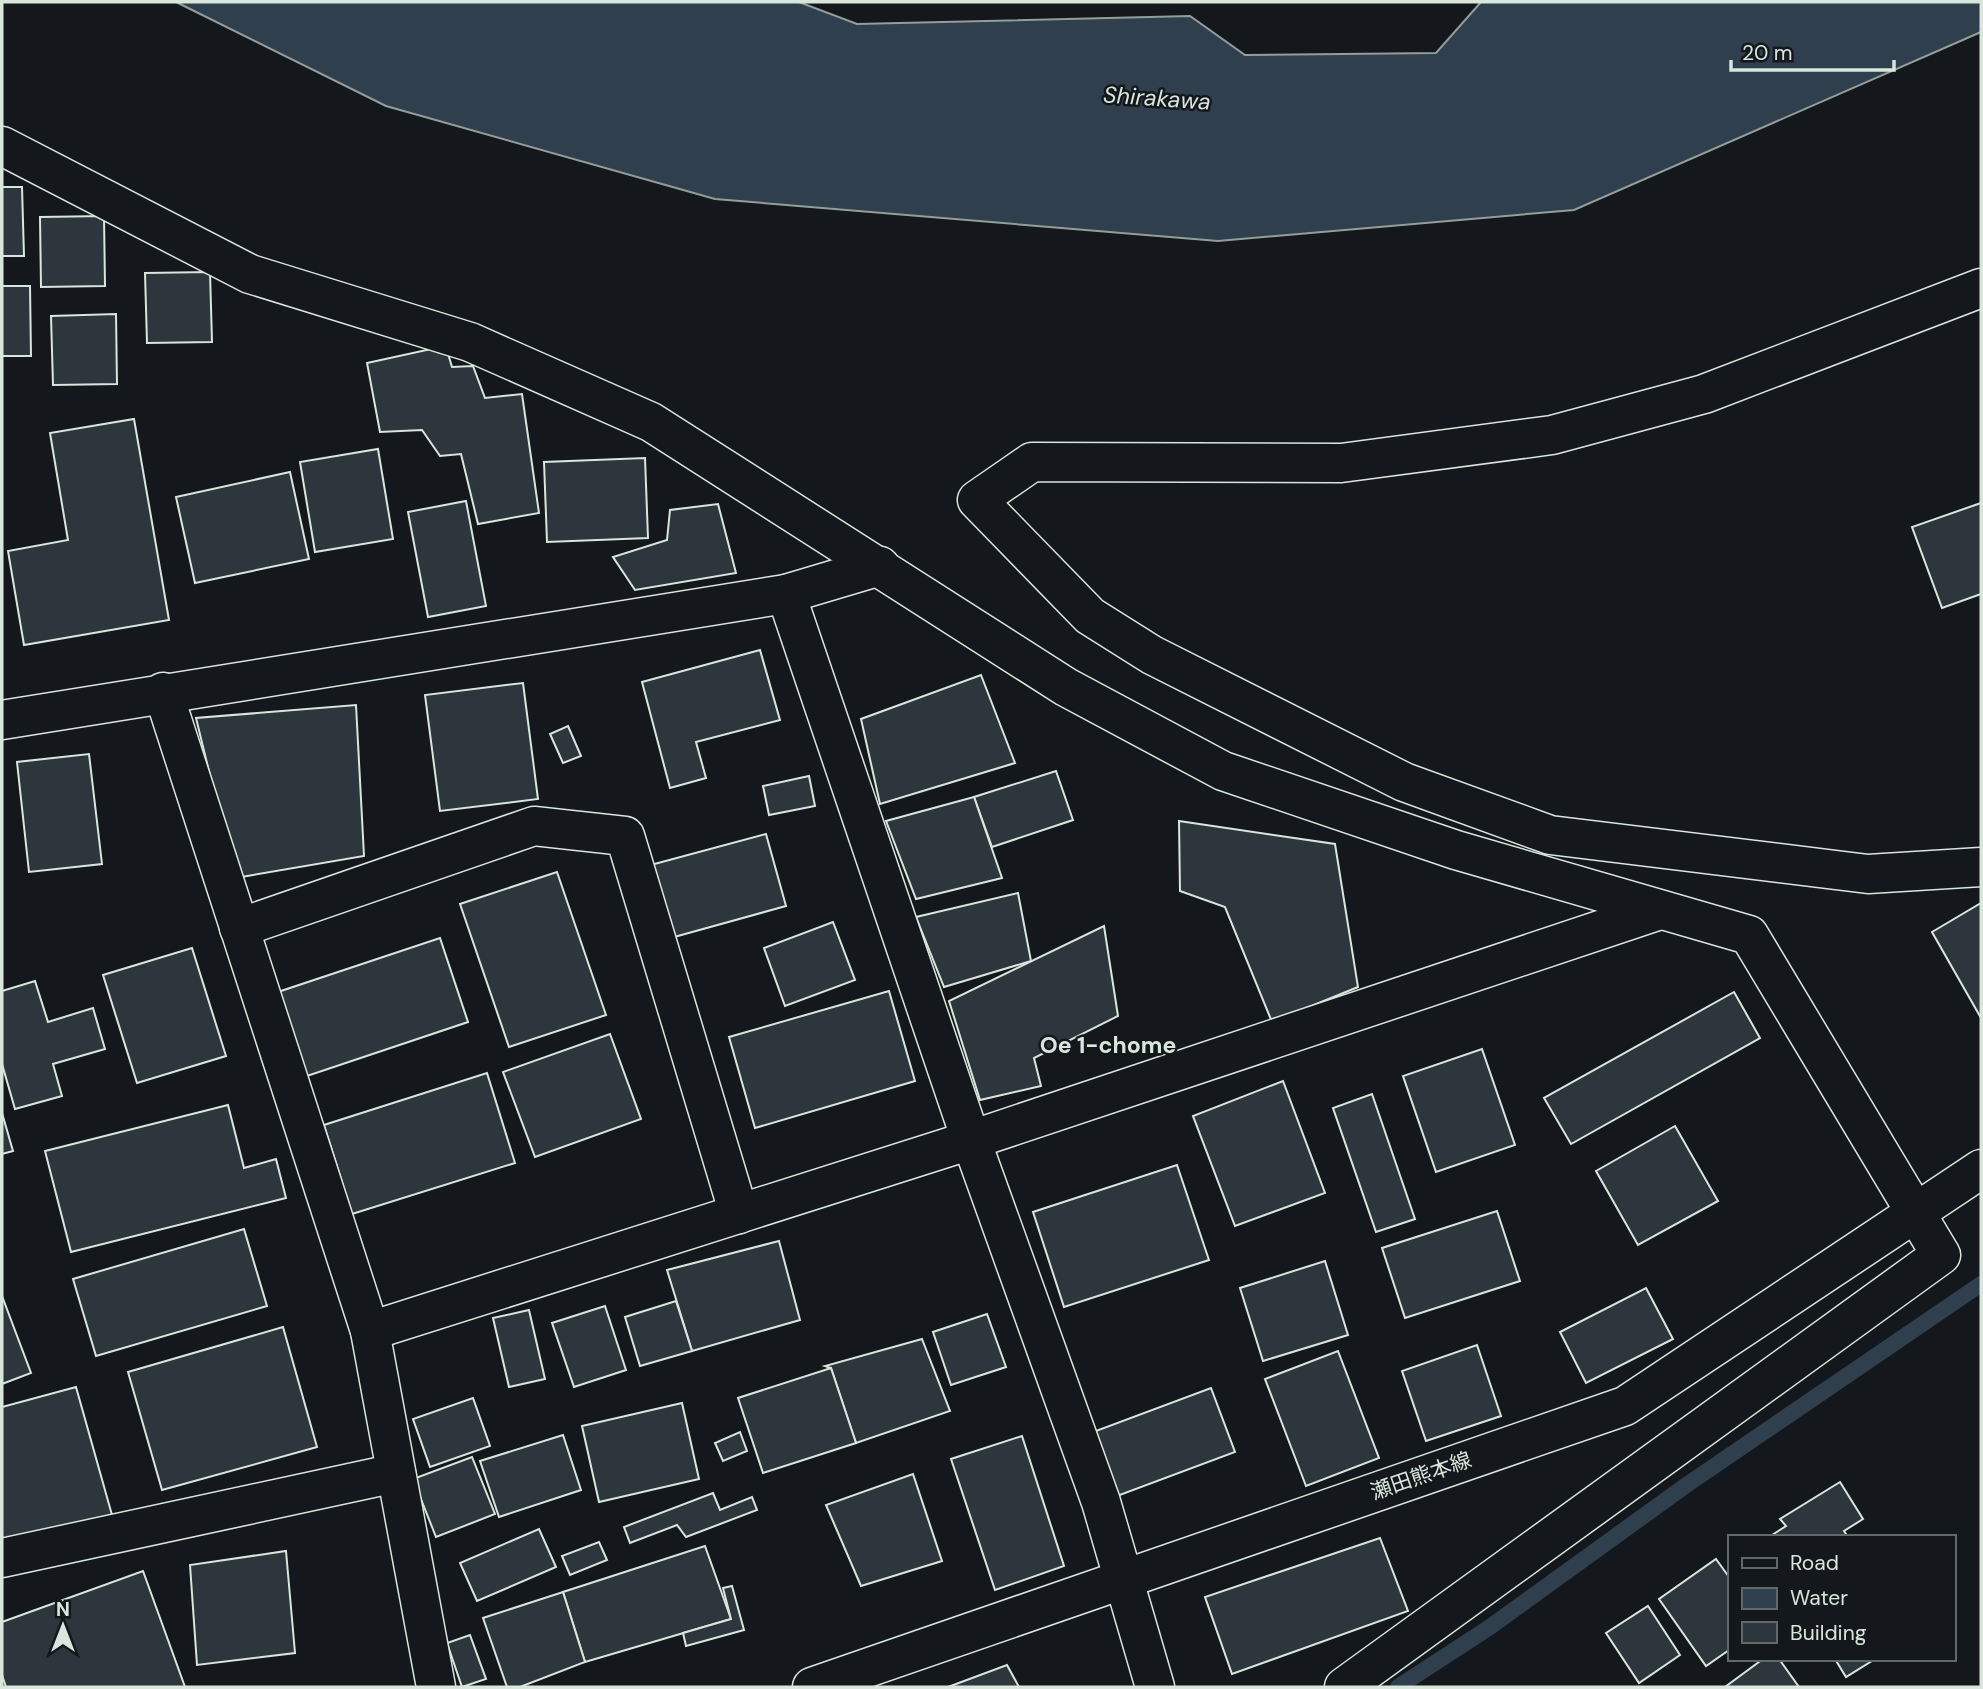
<svg xmlns="http://www.w3.org/2000/svg" width="1983" height="1689" font-family="'DM Sans','Noto Sans JP',sans-serif">
  <style>
    .water { fill: #2f3f4d; stroke: #939e99; stroke-width: 2 }
    .lines { fill: none; stroke-linecap: round; stroke-linejoin: round }
    .stream { stroke: #2f3f4d; stroke-width: 16 }
    .building { fill: #2c363c; stroke: #d8e6dc; stroke-width: 2 }
    .street-casing { stroke: #d8e6dc; stroke-width: 41 }
    .secondary-casing { stroke: #d8e6dc; stroke-width: 41 }
    .street { stroke: #14181c; stroke-width: 38 }
    .secondary { stroke: #14181c; stroke-width: 38 }
    .labels { text-anchor: middle; stroke-width: 5; stroke-linejoin: round; paint-order: stroke }
    .street-label { font-size: 21px; fill: #d8e6dc; stroke: #14181c }
    .water-label { font-size: 23px; font-style: italic; fill: #d8e6dc; stroke: #14181c }
    .neighbourhood-label { font-size: 23px; font-weight: bold; fill: #d8e6dc; stroke: #14181c }
  </style>
  <rect width="100%" height="100%" fill="#14181c"/>
  <path class="water" d="M176,2H799L857,24L1190,16L1245,55L1436,53L1481,2H1981V32L1574,210L1218,241L715,199L386,106Z"/>
  <g class="lines">
    <path class="stream" d="M1398,1687L1490,1627L1685,1486L1981,1284"/>
  </g>
  <g class="building">
    <path d="M2,187H22L24,256H2Z"/>
    <path d="M104,216L105,286L41,287L40,217Z"/>
    <path d="M210,272L212,342L147,343L145,273Z"/>
    <path d="M2,286H30L31,356H2Z"/>
    <path d="M116,314L117,384L53,385L51,316Z"/>
    <path d="M446,347L452,367L473,366L485,398L522,394L539,513L478,524L461,454L440,456L422,430L380,432L367,363L431,349L440,353Z"/>
    <path d="M134,419L169,620L24,645L8,551L68,540L50,433Z"/>
    <path d="M378,449L393,539L315,552L300,462Z"/>
    <path d="M645,458L648,538L547,542L544,462Z"/>
    <path d="M290,472L309,559L195,583L176,497Z"/>
    <path d="M466,501L486,606L428,617L408,512Z"/>
    <path d="M1981,503V594L1942,608L1912,527Z"/>
    <path d="M718,504L736,573L635,590L613,557L667,540L670,510Z"/>
    <path d="M760,650L780,720L696,742L706,778L670,788L642,682Z"/>
    <path d="M981,675L1015,763L880,804L861,719Z"/>
    <path d="M523,683L538,799L440,811L425,695Z"/>
    <path d="M356,705L364,856L235,878L196,718Z"/>
    <path d="M568,726L581,756L563,763L550,734Z"/>
    <path d="M89,754L102,864L29,872L17,762Z"/>
    <path d="M1056,771L1073,820L992,847L974,797Z"/>
    <path d="M809,776L815,806L769,815L763,786Z"/>
    <path d="M974,797L1002,878L916,899L886,821Z"/>
    <path d="M1179,821L1335,844L1358,987L1272,1022L1225,907L1180,891Z"/>
    <path d="M766,834L786,906L667,939L647,866Z"/>
    <path d="M557,872L606,1015L509,1047L460,904Z"/>
    <path d="M1018,893L1031,961L944,987L916,917Z"/>
    <path d="M1981,903V1018L1932,932Z"/>
    <path d="M833,922L855,980L785,1006L764,948Z"/>
    <path d="M1104,926L1118,1016L1034,1058L1041,1086L980,1100L949,1001Z"/>
    <path d="M440,938L468,1022L304,1077L275,993Z"/>
    <path d="M192,948L226,1056L137,1083L103,975Z"/>
    <path d="M35,981L48,1022L93,1008L105,1049L53,1064L62,1096L15,1109L2,1064V991Z"/>
    <path d="M889,991L915,1081L755,1128L729,1037Z"/>
    <path d="M1734,992L1760,1038L1571,1144L1544,1098Z"/>
    <path d="M610,1034L641,1119L535,1157L503,1072Z"/>
    <path d="M1482,1049L1515,1145L1436,1172L1403,1076Z"/>
    <path d="M487,1073L515,1163L352,1214L324,1125Z"/>
    <path d="M1283,1081L1325,1193L1235,1226L1193,1116Z"/>
    <path d="M1372,1094L1415,1219L1376,1232L1333,1108Z"/>
    <path d="M228,1105L244,1168L276,1159L286,1198L71,1252L45,1151Z"/>
    <path d="M2,1113L13,1151L2,1154Z"/>
    <path d="M1675,1126L1718,1201L1638,1245L1596,1171Z"/>
    <path d="M1177,1165L1209,1260L1064,1307L1033,1212Z"/>
    <path d="M1497,1211L1520,1281L1405,1318L1382,1248Z"/>
    <path d="M244,1229L267,1306L96,1356L73,1279Z"/>
    <path d="M779,1241L800,1320L692,1351L667,1270Z"/>
    <path d="M1325,1261L1348,1335L1263,1361L1240,1288Z"/>
    <path d="M1646,1288L1673,1339L1586,1383L1560,1332Z"/>
    <path d="M2,1296L31,1373L2,1384Z"/>
    <path d="M676,1301L692,1351L640,1366L625,1317Z"/>
    <path d="M605,1306L626,1370L574,1387L552,1323Z"/>
    <path d="M529,1310L545,1379L509,1387L493,1318Z"/>
    <path d="M987,1314L1006,1367L951,1385L933,1332Z"/>
    <path d="M283,1327L317,1447L162,1490L128,1372Z"/>
    <path d="M922,1339L950,1411L856,1443L831,1368L825,1366Z"/>
    <path d="M1477,1345L1501,1416L1426,1441L1402,1371Z"/>
    <path d="M1338,1351L1379,1458L1306,1486L1265,1379Z"/>
    <path d="M831,1368L856,1443L763,1473L738,1398Z"/>
    <path d="M76,1387L112,1515L2,1546V1407Z"/>
    <path d="M1211,1388L1235,1452L1101,1502L1077,1438Z"/>
    <path d="M473,1398L490,1446L430,1467L413,1419Z"/>
    <path d="M682,1403L699,1479L599,1502L582,1426Z"/>
    <path d="M740,1432L747,1451L723,1461L715,1443Z"/>
    <path d="M563,1435L581,1490L499,1517L480,1461Z"/>
    <path d="M1022,1436L1064,1566L995,1590L951,1459Z"/>
    <path d="M472,1457L495,1514L436,1537L413,1479Z"/>
    <path d="M913,1474L942,1561L861,1586L826,1505Z"/>
    <path d="M1840,1482L1863,1519L1844,1531L1848,1537H1769L1786,1526L1780,1519Z"/>
    <path d="M713,1493L720,1510L752,1497L757,1510L686,1537L677,1525L630,1543L624,1527Z"/>
    <path d="M539,1529L556,1567L477,1601L460,1563Z"/>
    <path d="M1380,1538L1408,1611L1232,1674L1205,1597Z"/>
    <path d="M599,1542L607,1560L570,1575L562,1556Z"/>
    <path d="M705,1546L731,1619L585,1662L563,1592Z"/>
    <path d="M286,1551L295,1653L197,1665L190,1565Z"/>
    <path d="M1716,1559L1729,1577V1650L1706,1666L1659,1599Z"/>
    <path d="M143,1571L185,1687H6L2,1675V1622Z"/>
    <path d="M732,1586L744,1630L686,1646L683,1633L731,1619L723,1588Z"/>
    <path d="M563,1592L585,1662L520,1687H507L483,1618Z"/>
    <path d="M1648,1606L1680,1655L1639,1683L1606,1633Z"/>
    <path d="M470,1635L486,1679L462,1687L447,1643Z"/>
    <path d="M1763,1659H1779L1799,1687H1725Z"/>
    <path d="M1835,1659H1875L1846,1677Z"/>
    <path d="M1007,1665L1019,1687H948Z"/>
  </g>
  <g class="lines">
    <defs>
      <g id="street">
        <path d="M2,146L250,274L470,342L651,422L1066,687L1223,771L1456,850L1749,935L1941,1255L1344,1687"/>
        <path d="M1981,288L1704,394L1552,435L1341,463L1032,462L977,500L1090,616L1152,655L1404,782L1550,835L1868,874L1981,867"/>
        <path d="M786,594L971,1140L1101,1502L1155,1687"/>
        <path d="M163,692L370,1331L436,1687"/>
        <path d="M2,720L786,594L880,566"/>
        <path d="M239,928L534,826L625,836L739,1214"/>
        <path d="M370,1331L971,1140L1660,910"/>
        <path d="M2,1558L396,1473"/>
      </g>
      <path id="secondary" d="M812,1687L1625,1406L1981,1169"/>
    </defs>
    <use href="#street" class="street-casing"/>
    <use href="#secondary" class="secondary-casing"/>
    <use href="#street" class="street"/>
    <use href="#secondary" class="secondary"/>
  </g>
  <g class="labels">
    <g class="street-label">
      <text transform="translate(1421 1476) rotate(-19)" y="7">瀬田熊本線</text>
    </g>
    <g class="water-label">
      <text transform="translate(1157 98) rotate(4)" y="8">Shirakawa</text>
    </g>
    <g class="neighbourhood-label">
      <text x="1108" y="1053">Oe 1-chome</text>
    </g>
  </g>
  <rect width="1983" height="1689" fill="none" stroke="#d8e6dc" stroke-width="7"/>
  <rect x="1728" y="1535" width="228" height="126" fill="#14181c" stroke="#626a69" stroke-width="2"/>
  <rect x="1742" y="1558" width="35" height="10" fill="#14181c" stroke="#626a69" stroke-width="2"/>
  <text x="1790" y="1570" font-size="21" fill="#d8e6dc">Road</text>
  <rect x="1742" y="1588" width="35" height="21" fill="#2f3f4d" stroke="#626a69" stroke-width="2"/>
  <text x="1790" y="1605" font-size="21" fill="#d8e6dc">Water</text>
  <rect x="1742" y="1622" width="35" height="21" fill="#2c363c" stroke="#626a69" stroke-width="2"/>
  <text x="1790" y="1640" font-size="21" fill="#d8e6dc">Building</text>
  <g transform="translate(63 1626)" stroke="#14181c" stroke-width="5" paint-order="stroke">
  <path d="M0-5L12 26L0 18L-12 26Z" fill="#d8e6dc"/>
  <text y="-10" font-size="19" font-weight="bold" text-anchor="middle" fill="#d8e6dc">N</text>
  </g>
  <path d="M1731 60v10h163v-10" fill="none" stroke="#d8e6dc" stroke-width="3.5"/>
  <text x="1742" y="60" font-size="21" fill="#d8e6dc" stroke="#14181c" stroke-width="5" paint-order="stroke">20 m</text>
</svg>
